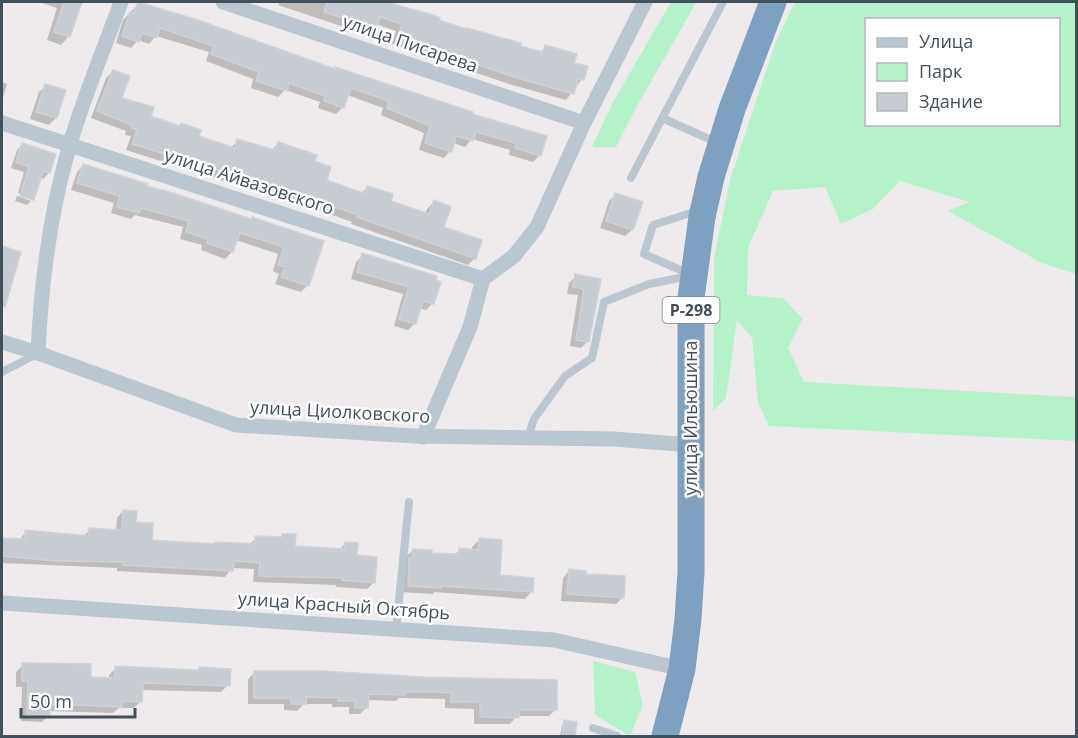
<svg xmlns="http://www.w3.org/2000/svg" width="1078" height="738" font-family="'Open Sans',sans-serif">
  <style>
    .green { fill: #b4f3ca; fill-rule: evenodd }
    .shadow { fill: #0003 }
    .building { fill: #c7cbd2; stroke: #cfd2d9; stroke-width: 1.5 }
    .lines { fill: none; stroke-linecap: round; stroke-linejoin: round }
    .lane { stroke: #bac7d0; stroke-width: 8 }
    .street { stroke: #bac7d0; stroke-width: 15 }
    .highway { stroke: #7ea0c1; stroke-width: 27 }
    .labels { text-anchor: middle; stroke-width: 5; stroke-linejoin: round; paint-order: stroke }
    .shield { fill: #fff; stroke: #7b848c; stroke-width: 1.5 }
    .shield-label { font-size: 16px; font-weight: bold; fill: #42505b }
    .street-label { font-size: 18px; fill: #42505b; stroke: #fff }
  </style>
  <rect width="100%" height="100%" fill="#efebec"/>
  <g class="green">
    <path d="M671,2H696C670,51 640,97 616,147H592L612,104Z"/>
    <path d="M795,2H1076V274L1042,263L948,211L969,202L900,181L873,209L841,224L825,187L773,191L748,248L747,295L783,298L803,319L788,348L804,382L1076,397V441L769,426L758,403L752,338L737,320L726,398L713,411L714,258L730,180L776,41ZM866,20H1058V124H866Z"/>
    <path d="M593,661L635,672L643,705L630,736L595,715Z"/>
  </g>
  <g class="shadow">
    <path d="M43,2H84L77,11L69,36L61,45L47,40L57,8L42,3Z"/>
    <path d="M280,2H381L430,16L437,21L518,47L540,53L545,47L572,64L582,79L566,100L509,84L392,44L396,31L376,24L368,35L278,5Z"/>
    <path d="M139,3L471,116L540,155L533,162L509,155L510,150L472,139L465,147L453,143L450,151L444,158L419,150L424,133L381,115L383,108L347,95L343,107L336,114L318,108L320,102L285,90L278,97L251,88L253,79L206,61L209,52L156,36L149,44L138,40L131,48L116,43L123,20Z"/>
    <path d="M113,71L120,99L149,117L179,127L181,125L197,137L230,148L238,141L271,150L278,144L313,162L325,181L361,194L367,187L389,201L425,214L427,209L434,202L442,228L475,258L468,265L351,224L352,222L316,209L315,211L220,180L178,164L176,166L126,150L131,136L125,135L126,131L91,118L106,78Z"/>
    <path d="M2,82L7,84L2,101Z"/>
    <path d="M46,86L56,118L49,125L30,119L39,92Z"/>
    <path d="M22,145L54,155L49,173L43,179L39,177L31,201V198L18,193L24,172L11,168L17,150Z"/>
    <path d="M83,165L145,187L322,242L308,285L301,292L275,284L279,274L273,271L278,254L236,240L232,252L225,259L201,250L202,245L180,239L183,227L135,215L131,219L111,213L114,203L71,190L77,172Z"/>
    <path d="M616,194L632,230L625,236L600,228L609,201Z"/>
    <path d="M17,196L31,201L27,205L15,201Z"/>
    <path d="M2,248L19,253L2,294Z"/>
    <path d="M363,255L433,303L426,310L419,308L415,323L408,330L394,326L403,294L351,279L356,262Z"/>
    <path d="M576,276L599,280L588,341L581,348L570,346L578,295L567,294L569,283Z"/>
    <path d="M123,511L150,541L214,545L215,543L249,545L256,538L279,539L283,535L293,547L339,550L346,543L374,582L367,589L336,587V585L253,582L254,569L232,568L225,577L117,571V568L2,563V539L19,540L26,532L83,537L90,530L116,531L117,518Z"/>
    <path d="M479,540L499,576L531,592L525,599L434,592L433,594L401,592L406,557L413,550L431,554L453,556L459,550L472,551V547Z"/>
    <path d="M569,571L584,575L623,597L616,604L561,601L563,578Z"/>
    <path d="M23,665L89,679H109V675L116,668L197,671L200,669L228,685L221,692L141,690V701L134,708H119L113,713L49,711V715L42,722L21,721L22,687H16V672Z"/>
    <path d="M255,672H320L556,709L549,716H517L510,724H474V709L445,708V699L399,698L396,701L367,700V707L360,714H349V707H332V704H304L297,711L284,710V704H248V679Z"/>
    <path d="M565,722L575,723L574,736H560L562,725Z"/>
  </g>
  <g class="building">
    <path d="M64,2H82L70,37L54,32Z"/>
    <path d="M138,2L198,20L335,69V67L473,112L472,114L547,136L541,156L515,148L516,143L476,132L473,141L456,136L452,152L425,143L430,126L387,108L389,101L351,88L344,108L324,101L325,96L289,83L287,91L256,81L259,72L211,54L214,46L160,28L157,38L142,33L139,42L122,36L130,12L134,13Z"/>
    <path d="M327,2H386L430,14L440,18L439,20L466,29L467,28L521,43L520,46L543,52L545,45L577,54L574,63L588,66L584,80L578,79L574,94L517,78L398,37L402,24L380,17L376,29L324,12Z"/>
    <path d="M113,70L130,76L122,98L154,107L151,116L180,126L181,123L201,130L199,136L235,148L237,139L275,150L278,142L317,155L315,161L331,167L327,180L365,194L367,186L393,194L391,201L429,214L434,200L451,207L444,227L482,240L476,259L357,217L358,215L324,203L323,205L248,179L227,174L185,158V160L132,144L137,130L131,128L132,125L97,111Z"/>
    <path d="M45,84L66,90L57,118L36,112Z"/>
    <path d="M22,143L56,154L50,173L43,171L34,200L20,196L29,167L16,162Z"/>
    <path d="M83,164L148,184L147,186L173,193L251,219L252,217L324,241L309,286L281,277L285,267L278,265L284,247L240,233L233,252L207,243L208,239L186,232L189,221L141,208L139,213L117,207L120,196L77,183Z"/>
    <path d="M615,193L643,202L633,230L606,221Z"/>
    <path d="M2,246L21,252L5,307L2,306Z"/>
    <path d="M362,253L437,276L436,280L441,282L434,304L423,301L416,324L399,319L409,287L357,272Z"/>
    <path d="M575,274L601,279L589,342L576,340L584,289L573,287Z"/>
    <path d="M123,510L137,511L136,522L153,523L152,540L215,544V542L255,544V536L282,537V534H296L295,546L345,549V542L358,543L357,555L377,557L375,583L342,580L343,578L259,576L260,563L234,561L233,571L123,565L124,562L57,561L2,556V538L25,539V530L89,536V528L122,530Z"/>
    <path d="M479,538L502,540L500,575L534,578L533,592L441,586V588L408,586L409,558H412L413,549L432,550V553L458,554L459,548L478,550Z"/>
    <path d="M569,569L586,571V574L625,576L624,598L567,594Z"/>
    <path d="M22,663L91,664V677L115,678V666L199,670V667L231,669L230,686L143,683L142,702L122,701V707L51,704L50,715H27L28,681H22Z"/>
    <path d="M254,671H321L424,677L557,680V710H519V718L480,717V702H451V693L436,692H405V695L369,694L368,708H355V701H338V698L306,697V704H291V698H254Z"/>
    <path d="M564,720L577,722L575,736H562Z"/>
  </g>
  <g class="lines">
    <g class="lane">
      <path d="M662,118L716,142"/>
      <path d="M631,178L723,2"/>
      <path d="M690,274L644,254L653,225L697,211"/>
      <path d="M2,372L37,354"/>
      <path d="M528,437L534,419L565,376L592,358L604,302L649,284L689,276"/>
      <path d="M396,629L409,502"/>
      <path d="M593,728L617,736"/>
    </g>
    <g class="street">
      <path d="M223,2L584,123"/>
      <path d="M2,123L483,279"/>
      <path d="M2,342L38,353L236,425L415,436L614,439L691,445"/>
      <path d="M38,353C41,282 50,212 70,144C84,96 104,49 121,2"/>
      <path d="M423,437L470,327L483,279L514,256L537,227L584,123L645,2"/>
      <path d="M2,603L554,640L682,669"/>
    </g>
    <path class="highway" d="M665,736L682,669L688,619L691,572V298L702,217L711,177L732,109L773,2"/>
  </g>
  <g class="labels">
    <rect class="shield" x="662.5" y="297" width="57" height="26" rx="4.5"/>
    <g class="shield-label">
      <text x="691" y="316">Р-298</text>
    </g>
    <g class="street-label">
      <text transform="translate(410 44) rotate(19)" y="6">улица Писарева</text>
      <text transform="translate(249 182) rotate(18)" y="6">улица Айвазовского</text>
      <text transform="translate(340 412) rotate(3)" y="6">улица Циолковского</text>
      <text transform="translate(691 418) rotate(-90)" y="6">улица Ильюшина</text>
      <text transform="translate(344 606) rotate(4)" y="6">улица Красный Октябрь</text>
    </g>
  </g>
  <rect width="1078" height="738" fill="none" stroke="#42505b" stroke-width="6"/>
  <rect x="865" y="18" width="195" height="108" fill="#ffffff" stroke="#b3b9bd" stroke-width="1.5"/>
  <rect x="877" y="38" width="30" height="9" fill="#bac7d0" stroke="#b3b9bd" stroke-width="1.5"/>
  <text x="919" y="48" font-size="18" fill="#42505b">Улица</text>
  <rect x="877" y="63" width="30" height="18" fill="#b4f3ca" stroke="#b3b9bd" stroke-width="1.5"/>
  <text x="919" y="78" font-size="18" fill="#42505b">Парк</text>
  <rect x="877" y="93" width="30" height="18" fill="#c7cbd2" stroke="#b3b9bd" stroke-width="1.5"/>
  <text x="919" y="108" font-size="18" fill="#42505b">Здание</text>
  <path d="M21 708v9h114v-9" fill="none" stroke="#42505b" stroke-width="3"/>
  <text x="30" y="708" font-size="18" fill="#42505b" stroke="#ffffff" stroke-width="4.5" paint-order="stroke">50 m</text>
</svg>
